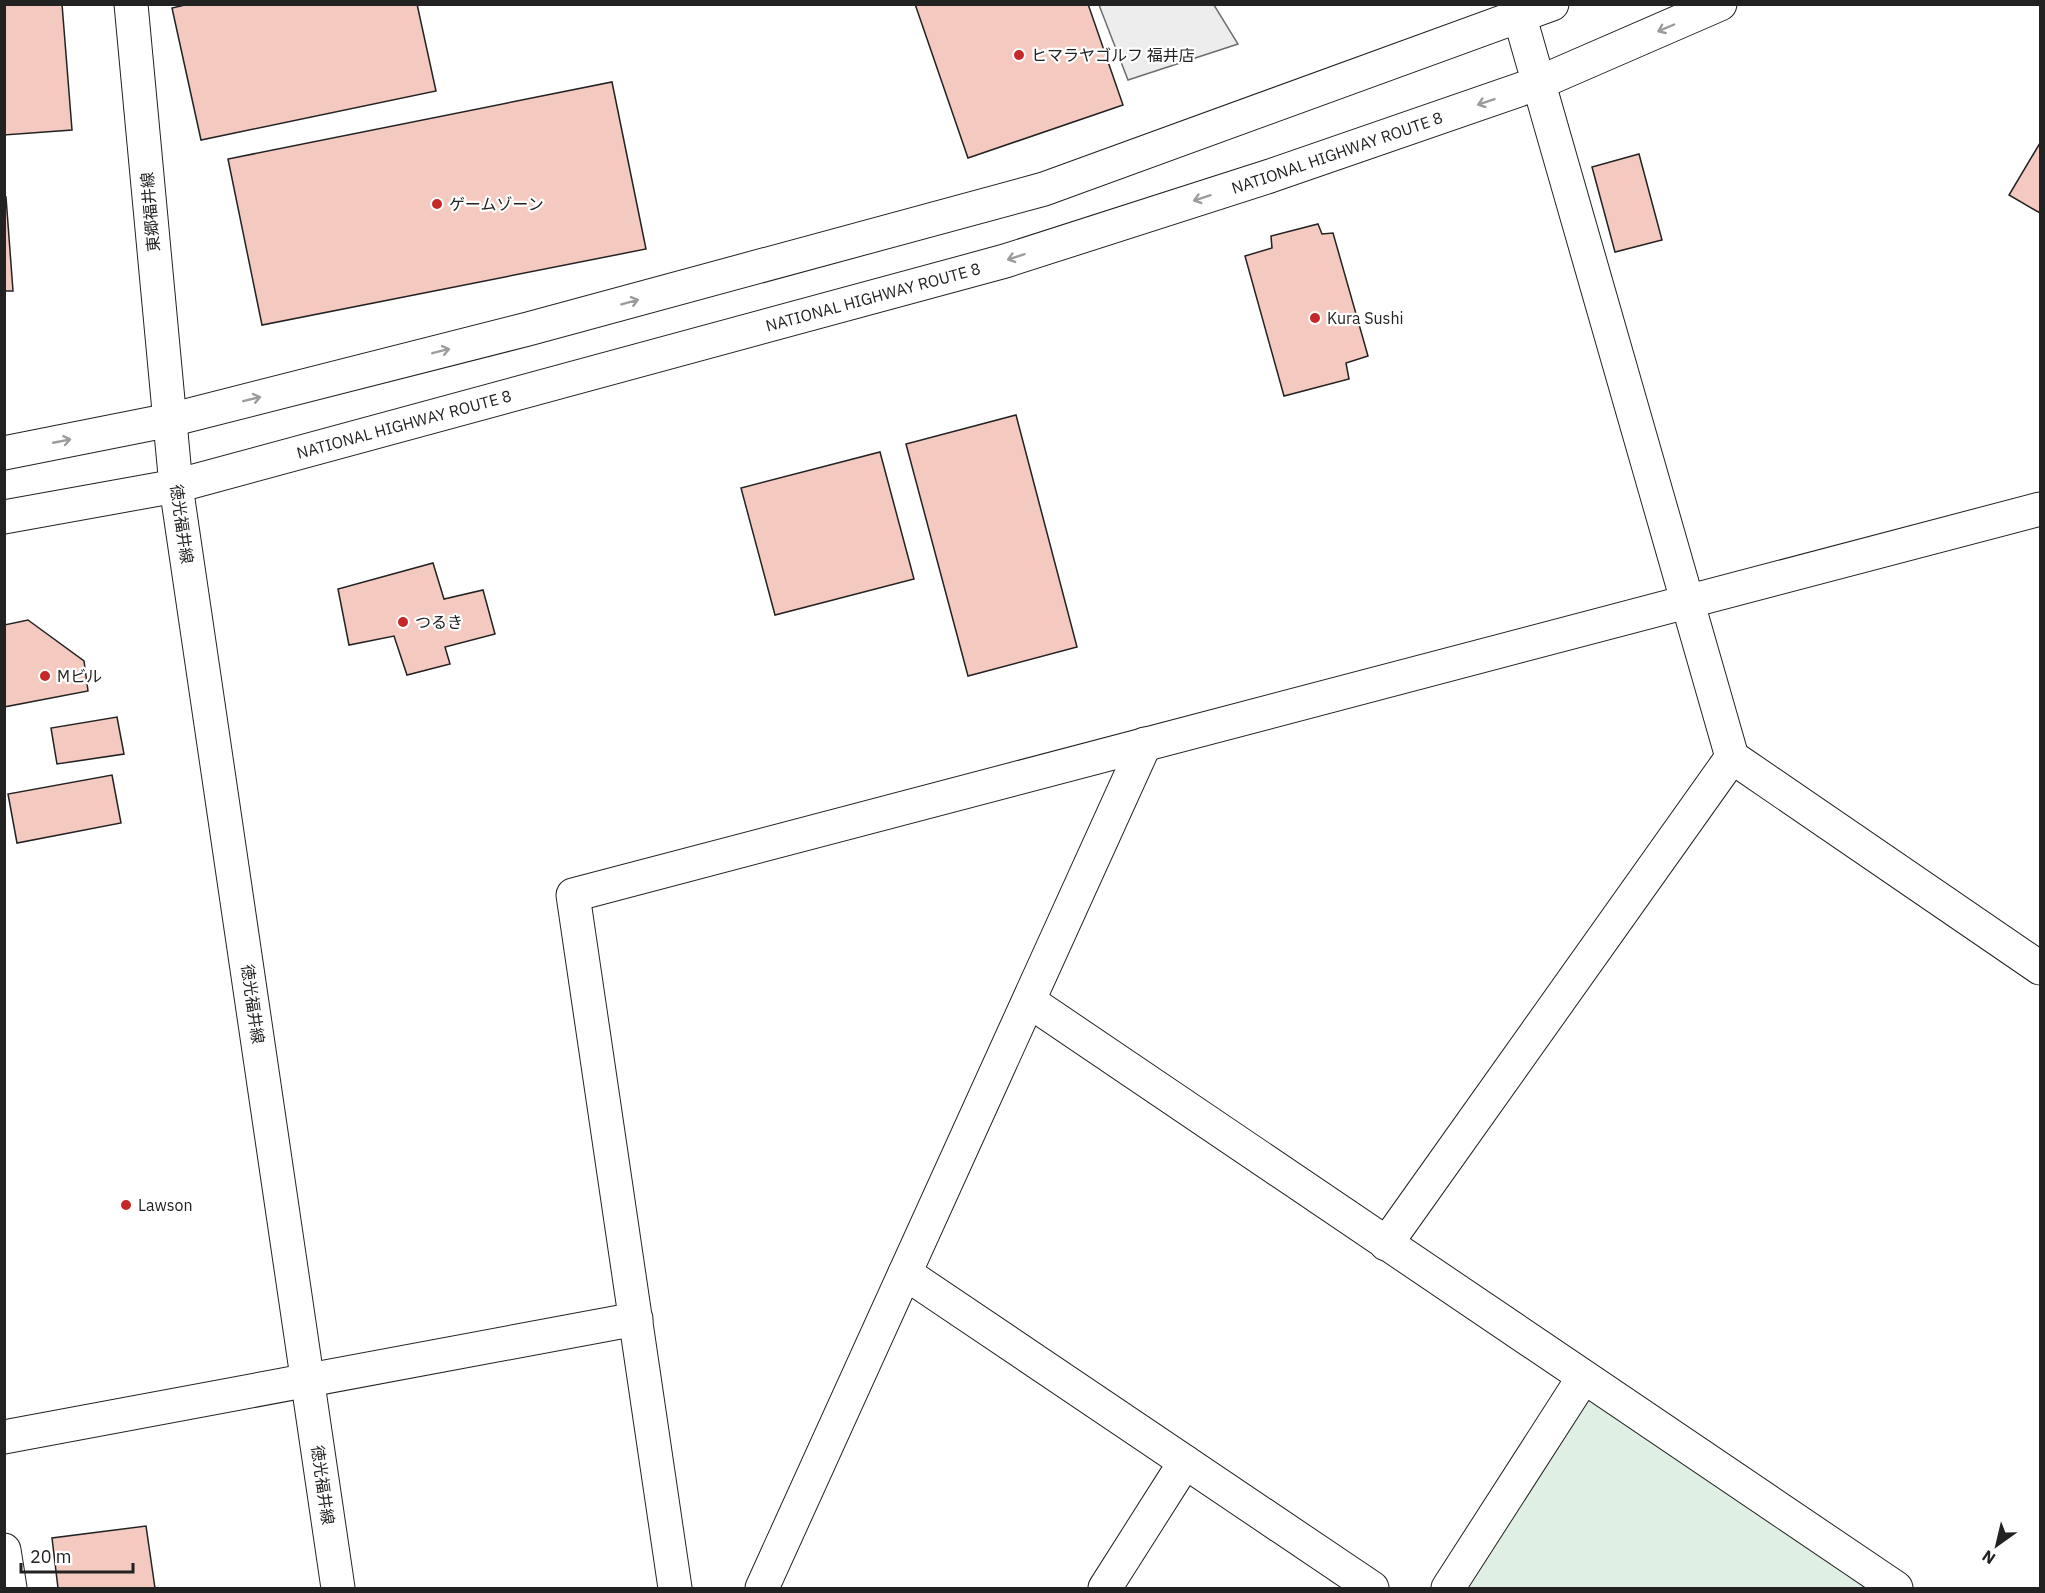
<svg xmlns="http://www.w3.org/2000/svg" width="2045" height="1593" font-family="'IBM Plex Sans','Noto Sans JP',sans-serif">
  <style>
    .green { fill: #e0efe3; stroke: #6f6f6f; stroke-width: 1.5 }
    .parking { fill: #ededed; stroke: #6f6f6f; stroke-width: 1.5 }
    .building { fill: #f3c9c0; stroke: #222; stroke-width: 1.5 }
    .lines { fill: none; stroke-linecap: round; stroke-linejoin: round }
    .street-casing { stroke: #222; stroke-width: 35 }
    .secondary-casing { stroke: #222; stroke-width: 35 }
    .highway-casing { stroke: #222; stroke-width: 35 }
    .street { stroke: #fff; stroke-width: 33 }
    .secondary { stroke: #fff; stroke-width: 33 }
    .highway { stroke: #fff; stroke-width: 33 }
    .oneway { stroke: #9c9c9c }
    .poi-dot { fill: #c62828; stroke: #fff; stroke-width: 2 }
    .labels { text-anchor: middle; stroke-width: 4.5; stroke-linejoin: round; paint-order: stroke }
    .poi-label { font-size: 16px; fill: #222; stroke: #fff; text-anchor: start }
    .street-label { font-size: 16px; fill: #222; stroke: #fff }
  </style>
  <rect width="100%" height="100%" fill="#fff"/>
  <path class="green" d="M1583,1378L1896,1588H1448Z"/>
  <path class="parking" d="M1099,5H1214L1238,44L1128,80Z"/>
  <g class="building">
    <path d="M4,4H62L72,130L4,135Z"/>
    <path d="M189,4H417L436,91L201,140L172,8Z"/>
    <path d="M915,4H1088L1123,105L968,158Z"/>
    <path d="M612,82L646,249L262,325L228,159Z"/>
    <path d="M2040,143V213L2009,195Z"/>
    <path d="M1639,154L1662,240L1615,252L1592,167Z"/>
    <path d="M4,197H6L13,291H4Z"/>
    <path d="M1318,224L1322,234L1333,233L1368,356L1346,363L1349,379L1284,396L1245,256L1272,248L1271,236Z"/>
    <path d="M1016,415L1077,647L968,676L906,444Z"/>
    <path d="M880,452L914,579L775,615L741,488Z"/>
    <path d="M433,563L444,599L483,590L495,634L445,647L450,664L407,675L394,636L349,645L338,589Z"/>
    <path d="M28,620L84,661L88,691L4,707V625Z"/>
    <path d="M117,717L124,754L57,764L51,728Z"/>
    <path d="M112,775L121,823L17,843L8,794Z"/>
    <path d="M146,1526L155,1588H58L52,1538Z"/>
  </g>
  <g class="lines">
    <defs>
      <g id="street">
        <path d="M1732,757L2040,968"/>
        <path d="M1029,1001L1896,1588"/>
        <path d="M1386,1244L1732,757L1516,4"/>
        <path d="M905,1273L1372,1588"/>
        <path d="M4,1437L636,1319"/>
        <path d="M4,1550L10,1588"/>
        <path d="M675,1588L573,895L2040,509"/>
        <path d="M762,1588L1145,744"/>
        <path d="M1105,1588L1185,1462"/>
        <path d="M1448,1588L1583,1378"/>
      </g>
      <path id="secondary" d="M131,4L176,486L338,1588"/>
      <g id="highway">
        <path d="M4,453L170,420L528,329L1044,189L1552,4"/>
        <path id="s1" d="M4,517L176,486L1005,261L1270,176L1536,84L1720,4"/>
      </g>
    </defs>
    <use href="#street" class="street-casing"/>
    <use href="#secondary" class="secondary-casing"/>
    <use href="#highway" class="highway-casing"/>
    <use href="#street" class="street"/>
    <use href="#secondary" class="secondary"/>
    <use href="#highway" class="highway"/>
  </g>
  <defs><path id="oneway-shaft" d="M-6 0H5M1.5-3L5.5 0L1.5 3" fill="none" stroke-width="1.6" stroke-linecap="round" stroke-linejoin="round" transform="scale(1.5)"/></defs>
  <g class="oneway">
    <use href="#oneway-shaft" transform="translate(1666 28) rotate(157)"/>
    <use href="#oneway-shaft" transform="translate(1486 102) rotate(161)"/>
    <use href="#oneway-shaft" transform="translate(1202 198) rotate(162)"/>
    <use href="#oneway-shaft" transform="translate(1016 257) rotate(162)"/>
    <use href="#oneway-shaft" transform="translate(630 302) rotate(-15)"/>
    <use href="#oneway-shaft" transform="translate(441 351) rotate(-14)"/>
    <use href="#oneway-shaft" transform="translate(252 399) rotate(-14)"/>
    <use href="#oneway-shaft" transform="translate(62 441) rotate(-11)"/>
  </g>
  <g class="poi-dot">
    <circle cx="1019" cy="55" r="6"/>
    <circle cx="437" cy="204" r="6"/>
    <circle cx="1315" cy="318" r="6"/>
    <circle cx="403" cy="622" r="6"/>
    <circle cx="45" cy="676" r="6"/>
    <circle cx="126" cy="1205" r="6"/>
  </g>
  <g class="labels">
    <g class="poi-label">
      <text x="1031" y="61">ヒマラヤゴルフ 福井店</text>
      <text x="449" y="210">ゲームゾーン</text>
      <text x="1327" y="324">Kura Sushi</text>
      <text x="415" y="628">つるき</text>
      <text x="57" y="682">Mビル</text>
      <text x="138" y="1211">Lawson</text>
    </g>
    <g class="street-label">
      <text dy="6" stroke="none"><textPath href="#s1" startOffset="1383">NATIONAL HIGHWAY ROUTE 8</textPath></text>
      <text transform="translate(150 212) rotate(-95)" y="6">東郷福井線</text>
      <text dy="6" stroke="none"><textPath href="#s1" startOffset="897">NATIONAL HIGHWAY ROUTE 8</textPath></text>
      <text dy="6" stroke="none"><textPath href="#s1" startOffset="411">NATIONAL HIGHWAY ROUTE 8</textPath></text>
      <text transform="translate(182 524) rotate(82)" y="6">徳光福井線</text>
      <text transform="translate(253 1004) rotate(82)" y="6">徳光福井線</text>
      <text transform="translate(323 1485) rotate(82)" y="6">徳光福井線</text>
    </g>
  </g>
  <rect width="2045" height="1593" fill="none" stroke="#222222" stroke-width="12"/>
  <g transform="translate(1997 1545) rotate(214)" stroke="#ffffff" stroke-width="4.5" paint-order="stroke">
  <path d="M0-4.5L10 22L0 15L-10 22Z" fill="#222222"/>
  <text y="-9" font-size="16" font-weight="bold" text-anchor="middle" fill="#222222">N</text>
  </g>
  <path d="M21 1563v9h112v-9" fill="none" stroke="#222222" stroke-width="3"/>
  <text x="30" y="1563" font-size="18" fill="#222222" stroke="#ffffff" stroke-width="4.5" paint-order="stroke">20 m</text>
</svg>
